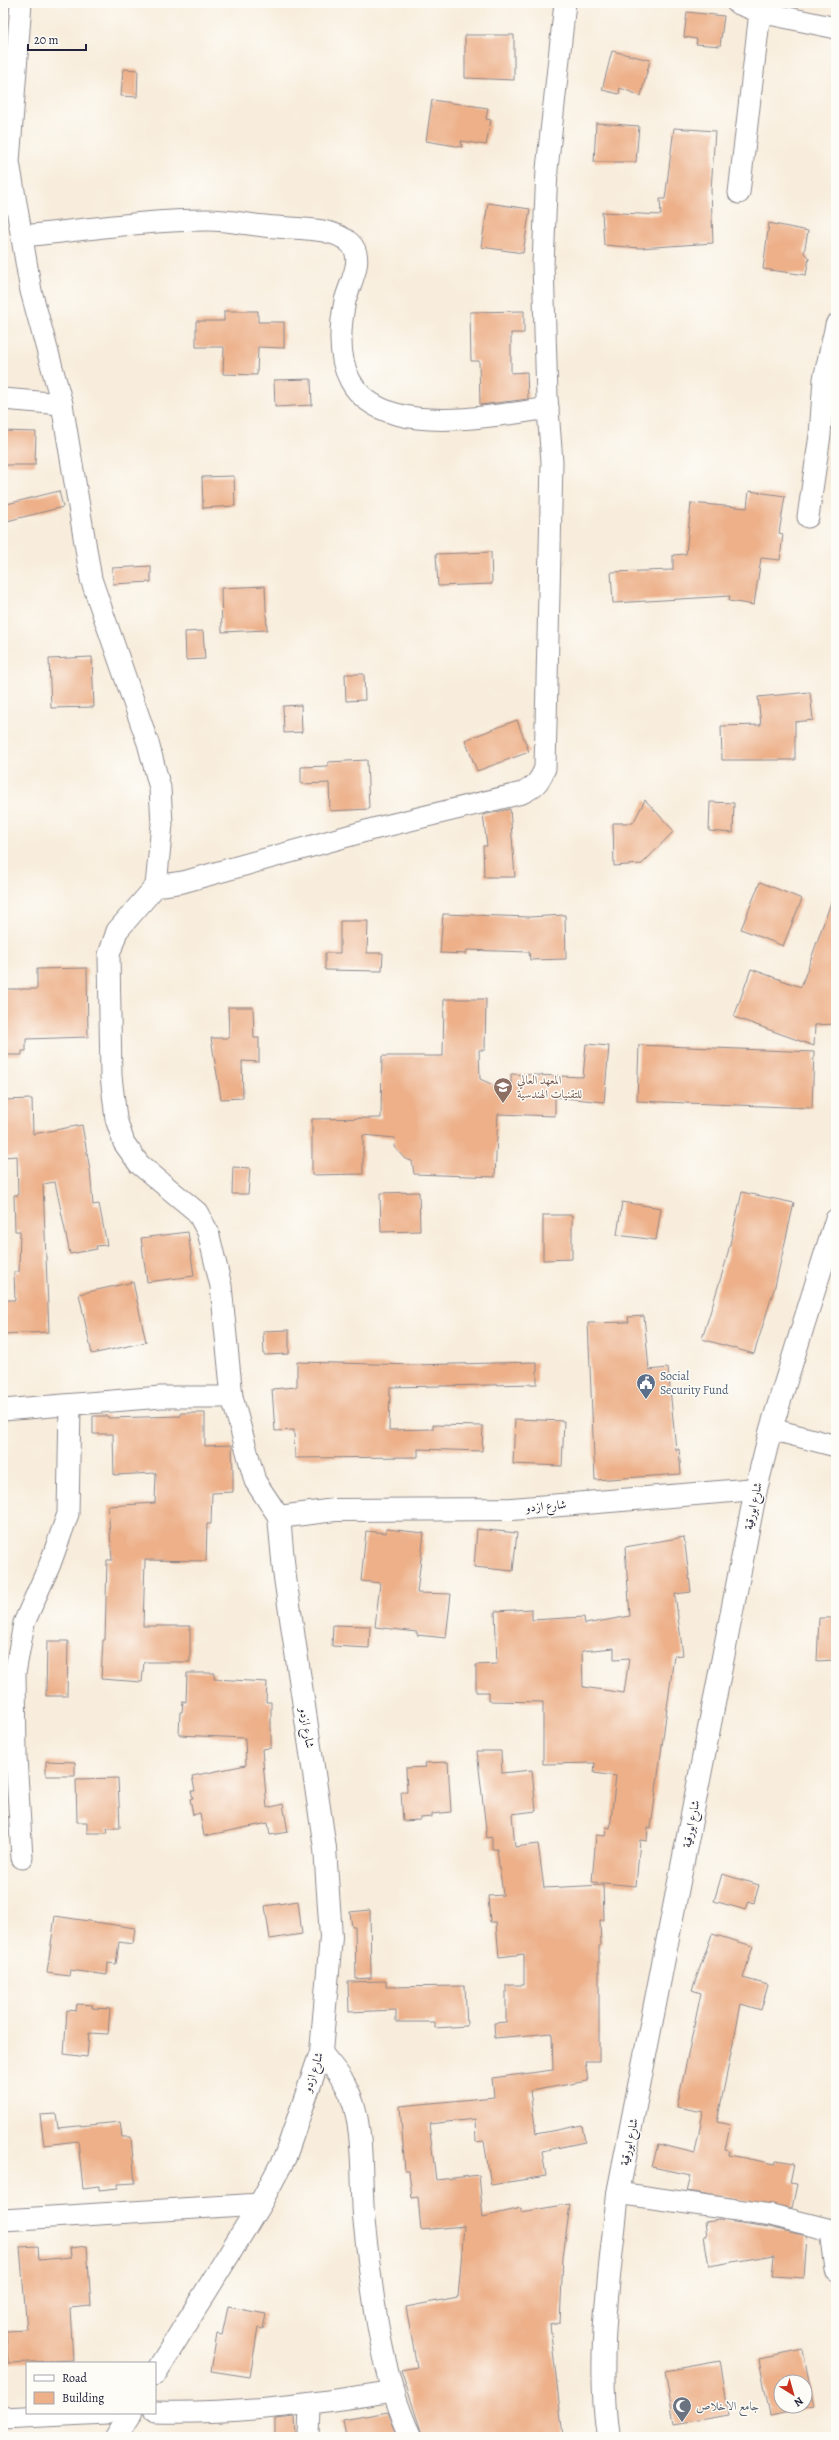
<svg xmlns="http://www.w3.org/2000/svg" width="839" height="2440" font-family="Alegreya,Amiri,serif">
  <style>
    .building { fill: #edb089; fill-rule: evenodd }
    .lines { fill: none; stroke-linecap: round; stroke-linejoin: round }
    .minor-casing { stroke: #8d888c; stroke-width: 23 }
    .primary-casing { stroke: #8d888c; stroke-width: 24 }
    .minor { stroke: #fff; stroke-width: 21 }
    .primary { stroke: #fff; stroke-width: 22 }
    .labels { text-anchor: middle; stroke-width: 3; stroke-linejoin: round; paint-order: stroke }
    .education-label { font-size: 12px; fill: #785e54; stroke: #fdfcf7; text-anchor: start }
    .service-label { font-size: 12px; fill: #4e5e75; stroke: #fdfcf7; text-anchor: start }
    .street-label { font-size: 12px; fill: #22223b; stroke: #fdfcf7 }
    .worship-label { font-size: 12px; fill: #5b616d; stroke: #fdfcf7; text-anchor: start }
  </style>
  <rect width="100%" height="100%" fill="#fdfcf7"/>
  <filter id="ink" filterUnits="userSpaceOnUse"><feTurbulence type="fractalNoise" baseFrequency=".025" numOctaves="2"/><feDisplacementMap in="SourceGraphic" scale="8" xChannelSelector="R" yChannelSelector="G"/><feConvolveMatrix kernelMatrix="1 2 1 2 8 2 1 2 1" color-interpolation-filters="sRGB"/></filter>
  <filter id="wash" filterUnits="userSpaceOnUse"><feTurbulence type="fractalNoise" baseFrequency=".012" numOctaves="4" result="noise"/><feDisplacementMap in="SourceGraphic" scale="16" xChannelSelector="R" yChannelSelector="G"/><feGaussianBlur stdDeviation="0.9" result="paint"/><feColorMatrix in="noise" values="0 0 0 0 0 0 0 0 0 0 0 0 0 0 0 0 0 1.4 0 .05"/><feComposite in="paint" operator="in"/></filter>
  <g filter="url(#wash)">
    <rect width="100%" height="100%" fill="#f8eddc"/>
    <g id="blocks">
      <g class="building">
        <path d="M687,12L724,16L720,46L696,44L697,39L684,37Z"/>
        <path d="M465,35H514V80L465,78Z"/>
        <path d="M612,51L650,60L641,96L620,88L619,94L602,90Z"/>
        <path d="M123,69L138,70L137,97L121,96Z"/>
        <path d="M432,100L488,108L486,119L491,120L486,145L461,141L462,147L426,141Z"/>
        <path d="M596,123L639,126L636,162H594Z"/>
        <path d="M674,128L715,131L711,190L713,243L640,248L604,245L602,212L661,215L660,199H665Z"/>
        <path d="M488,203L530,209L523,253L481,247Z"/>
        <path d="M769,223L808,231L804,253L809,258L806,275L763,269Z"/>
        <path d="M224,311H258V322H284V348L258,347L257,375L223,374L224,347H196V321H224Z"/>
        <path d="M524,311V333H511V373L527,372L528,399L480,405L479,361H471L470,312Z"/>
        <path d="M311,379L312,405L275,407L274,380Z"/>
        <path d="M3,431L36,432L35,465H3Z"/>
        <path d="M234,476L235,506L203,508L202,477Z"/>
        <path d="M59,491L63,507L3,522V505Z"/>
        <path d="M749,491L785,496L779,533L783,534L780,560L761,558L754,605L729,601L730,596L613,603L611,572L673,570V555L686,554L691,503L747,508Z"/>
        <path d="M491,552L492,584L438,586L436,554Z"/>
        <path d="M151,566V582L113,584L112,568Z"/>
        <path d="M265,586L267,630L222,632L221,588Z"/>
        <path d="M203,631L205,659L186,660L185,632Z"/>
        <path d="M92,657L94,707L51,708L49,659Z"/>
        <path d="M345,674H364L365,700L346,701Z"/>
        <path d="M810,692L813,720L795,722V760H722L721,726L761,725L758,697Z"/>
        <path d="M301,705L302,732L284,733L283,706Z"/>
        <path d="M517,720L529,752L477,771L465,740Z"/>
        <path d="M367,760L369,809L330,811L329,783L301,784V767L328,766V762Z"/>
        <path d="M645,800L674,831L642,864L614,866L613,823H633Z"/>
        <path d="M710,802L734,803L733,833L709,831Z"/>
        <path d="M510,809L515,877H484L483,846H487L483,815Z"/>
        <path d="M760,882L802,899L783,946L741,929Z"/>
        <path d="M834,894L836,895V1024L815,1025L814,1046L734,1017L751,969L801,987Z"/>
        <path d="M443,914L529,917L565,915L566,959L530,960L529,952L467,950L466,954L440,953Z"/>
        <path d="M340,921H368L367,953H383L382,971L325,970V953H340Z"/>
        <path d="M87,968L88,1037L26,1039V1051H22V1055H4V989H37V969Z"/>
        <path d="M444,999H486L485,1050H479L480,1079L511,1093V1074L583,1077L586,1044L609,1046L604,1102L555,1097V1116L498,1114L495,1177L414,1174L412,1161L405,1159L394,1147L395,1138L363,1135V1174L312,1175V1119L381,1118L382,1056H443Z"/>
        <path d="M228,1007H253L254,1038H259V1062L242,1061L243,1098L221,1099L211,1038H229Z"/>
        <path d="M639,1045L814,1052L812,1108L637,1101Z"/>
        <path d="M32,1099L33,1134L82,1125L90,1170L93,1205L99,1204L107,1245L96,1246L97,1249L70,1254L55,1182L43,1184L49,1332L3,1334V1300H15L14,1272H19L20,1231H15L14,1195H18L17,1156L3,1157V1100Z"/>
        <path d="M233,1167L250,1168L248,1194H232Z"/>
        <path d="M419,1192L420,1231L381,1232L380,1193Z"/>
        <path d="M742,1192L794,1203L775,1286L754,1354L702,1339L726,1261Z"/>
        <path d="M622,1202L661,1208L656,1240L617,1235Z"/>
        <path d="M543,1215H572V1259L543,1260Z"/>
        <path d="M188,1232L194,1276L147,1282L141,1238Z"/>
        <path d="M133,1282L146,1342L92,1354L79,1294Z"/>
        <path d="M644,1316L649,1370L668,1368L676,1450L679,1449L681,1474L595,1480L588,1323L629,1322L628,1317Z"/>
        <path d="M289,1330V1354L264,1355L263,1331Z"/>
        <path d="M297,1362L413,1365L537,1362V1384L390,1387L389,1430L433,1429V1425L483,1426L482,1451L418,1449V1457L295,1458L294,1430L275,1431L272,1389L297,1387Z"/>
        <path d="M181,1413H205V1446L232,1445L233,1472V1492L212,1493L211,1524H207L206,1561L145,1560L143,1626H190V1662H144L142,1682L101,1679L103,1640H105L107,1560H112L108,1506L155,1503L156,1473L114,1475L113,1434H93V1416H108V1418L181,1416Z"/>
        <path d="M515,1419L564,1421L562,1466L513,1464Z"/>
        <path d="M386,1529L424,1533L417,1593L451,1594L446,1638L417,1635V1632L375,1627L380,1583L361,1581L366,1531L386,1533Z"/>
        <path d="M477,1529L517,1533L513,1571L474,1567Z"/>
        <path d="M684,1537L691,1592L675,1594L683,1655L674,1656L651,1828L648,1827L647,1841L640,1840L636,1886L592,1882L596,1835L605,1836L606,1827L610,1828L616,1776L594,1773L595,1763L543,1764V1702L489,1701V1692H476V1665L497,1664L495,1611L532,1609V1620L584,1617L585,1624L630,1616L625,1547ZM614,1648V1659L629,1658L624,1693L583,1687L582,1651Z"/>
        <path d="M819,1618H836V1660L817,1661Z"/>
        <path d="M333,1625L370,1626L369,1648L332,1646Z"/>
        <path d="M47,1641H68L67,1696H46Z"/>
        <path d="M187,1673H215L214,1679L267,1682L266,1702H271V1748L262,1749L267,1808L283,1804L288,1832L270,1835L268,1823L204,1836L200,1813L193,1815L190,1799L193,1798L191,1791H195L192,1776L246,1765L245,1738L179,1735L180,1712H182L183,1701L186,1702Z"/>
        <path d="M477,1751H501L502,1773L532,1770L536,1811L512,1814L515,1847L538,1844L544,1888L603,1885L604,1920H600L601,1945L599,1946V2061H585L588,2081L530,2091L536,2134L582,2125L585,2142L542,2151L546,2176L491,2185L484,2141L476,2142L475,2119L429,2124L436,2180L479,2175L483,2217L521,2208V2212L570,2204L563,2257L560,2323L550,2325L563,2436L551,2437H423L401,2370L417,2367L406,2307L458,2297L464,2226L421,2230L418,2197L412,2198L409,2171H405L400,2106L494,2097L492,2078L553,2070L552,2033L495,2038L494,2023L506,2022V1985H524V1954L499,1957L496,1922H490L488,1896L503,1895L497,1849H492V1837L487,1838Z"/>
        <path d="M46,1761L75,1762V1776H46Z"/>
        <path d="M448,1762L451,1812L432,1814V1817L420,1818V1820L403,1821L401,1792H407L406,1768L426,1767L425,1763Z"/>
        <path d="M118,1778L120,1828H107L108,1833H87V1822H77L76,1779Z"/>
        <path d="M722,1874L759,1885L754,1903L749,1901L746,1910L714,1901Z"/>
        <path d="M298,1901L302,1934L270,1939L265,1906Z"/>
        <path d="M370,1910L371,1978L356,1979L355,1927H352L350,1912Z"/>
        <path d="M55,1916L135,1928L133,1944L119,1942L116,1964L108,1963L107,1975L70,1970L69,1976L47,1973Z"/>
        <path d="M712,1934L753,1946L743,1978L768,1985L761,2010L741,2004L717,2122L730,2125L725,2150L730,2151L729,2155L775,2164L776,2160L794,2163L790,2183L797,2184L792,2208L687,2191L691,2175L652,2167L658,2144L695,2153L703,2112L677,2107L701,1993L692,1990Z"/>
        <path d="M386,1981V1987L465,1986L467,2026L435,2028V2022H396V2010L349,2012L348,1982Z"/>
        <path d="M77,2004L93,2005L92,2008L110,2009L108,2034L89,2033L87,2057L64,2054L67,2010L76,2011Z"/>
        <path d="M56,2114L58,2128L120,2122L122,2137H131L135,2183L118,2184V2188L99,2190V2186L83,2188L78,2141L44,2145L40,2115Z"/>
        <path d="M720,2220L769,2227L807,2236L804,2278L772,2276L774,2255L709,2266L704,2236H707L705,2222Z"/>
        <path d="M38,2246L39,2260L71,2257L70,2248L87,2246L91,2306L70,2308L73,2360L8,2363L6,2331L27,2330L20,2247Z"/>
        <path d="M228,2307L266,2314L263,2329L258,2328L250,2377L211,2371L217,2334L222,2335Z"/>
        <path d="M803,2350L814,2407L770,2416L759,2359ZM781,2382H805V2406H781Z"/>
        <path d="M720,2361L729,2415L674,2424L665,2371Z"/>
        <path d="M388,2412L398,2437H346L343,2420Z"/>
        <path d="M295,2417L296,2437H275V2419Z"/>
      </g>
    </g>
  </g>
  <g filter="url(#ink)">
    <use href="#blocks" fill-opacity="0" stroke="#8d888c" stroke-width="1"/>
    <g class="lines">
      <defs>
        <g id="minor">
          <path d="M21,3L9,162L31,291L62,404L91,579L148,743L160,788L162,824L156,886L117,931L109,955L111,1076L116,1119L124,1143L139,1164L197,1212L208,1232L221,1286L232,1397L255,1481L279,1517"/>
          <path d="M737,3L760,12"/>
          <path d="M739,193L760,12L836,28"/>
          <path d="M22,236C84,230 146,220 208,220C231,220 254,226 277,227C298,229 333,227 350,243C366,258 349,284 345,301C315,449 456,422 548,408"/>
          <path d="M3,399L62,404"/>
          <path d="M808,517L820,435L824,379L836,325"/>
          <path d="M156,886L183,882L373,829L522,793C535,787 540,781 545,768L552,462L547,397L543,264L547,169L565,3"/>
          <path d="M3,1410L161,1397H232"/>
          <path d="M771,1429L836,1446"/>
          <path d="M22,1858L16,1757L15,1673L24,1623L50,1564L68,1514L70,1405"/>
          <path d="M321,2052C329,2063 340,2074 346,2086C366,2122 360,2180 364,2221C372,2293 380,2371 411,2437"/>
          <path d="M618,2193L771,2215L831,2230L836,2270"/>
          <path d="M3,2220L260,2204"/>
          <path d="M155,2412C236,2414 314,2404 394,2391"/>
          <path d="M3,2418L107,2413"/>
          <path d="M309,2437L310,2405"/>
        </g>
        <g id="primary">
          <path d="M155,2374L260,2204L285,2157L321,2052L331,1937L325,1848L284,1571L279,1517L335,1510L512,1509L756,1489"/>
          <path d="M116,2437L131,2413"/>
          <path d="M608,2437C596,2357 610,2273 618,2193L756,1489L771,1429L836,1220"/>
        </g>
      </defs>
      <use href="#minor" class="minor-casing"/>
      <use href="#primary" class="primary-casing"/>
      <use href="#minor" class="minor"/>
      <use href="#primary" class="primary"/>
    </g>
  </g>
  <defs>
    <symbol id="university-pin" viewBox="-11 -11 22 30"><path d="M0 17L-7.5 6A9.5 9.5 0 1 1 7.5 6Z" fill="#8d6e63" stroke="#fdfcf7"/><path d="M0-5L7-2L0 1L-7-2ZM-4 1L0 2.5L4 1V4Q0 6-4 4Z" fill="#fff"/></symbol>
    <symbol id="civic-pin" viewBox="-11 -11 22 30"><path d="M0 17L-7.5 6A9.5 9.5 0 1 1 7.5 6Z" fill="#5c6f8a" stroke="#fdfcf7"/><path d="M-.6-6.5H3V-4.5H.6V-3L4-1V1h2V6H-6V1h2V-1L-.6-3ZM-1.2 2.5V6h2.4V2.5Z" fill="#fff"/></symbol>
    <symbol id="mosque-pin" viewBox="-11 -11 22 30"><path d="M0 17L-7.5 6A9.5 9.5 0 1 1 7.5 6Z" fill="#6b7280" stroke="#fdfcf7"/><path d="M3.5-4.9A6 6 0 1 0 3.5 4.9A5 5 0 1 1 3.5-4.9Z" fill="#fff"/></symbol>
  </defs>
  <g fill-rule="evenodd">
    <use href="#university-pin" x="492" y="1076" width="22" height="30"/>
    <use href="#civic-pin" x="635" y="1372" width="22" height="30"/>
    <use href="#mosque-pin" x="671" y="2395" width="22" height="30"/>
  </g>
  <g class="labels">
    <g class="education-label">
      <text x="517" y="1084">المعهد العالي<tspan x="517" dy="14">للتقنيات الهندسية</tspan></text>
    </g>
    <g class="service-label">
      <text x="660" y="1380">Social<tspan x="660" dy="14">Security Fund</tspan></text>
    </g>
    <g class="street-label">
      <text transform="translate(546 1506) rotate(-5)" y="4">شارع ازدو</text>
      <text transform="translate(753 1506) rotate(-78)" y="4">شارع ابورقية</text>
      <text transform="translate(307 1728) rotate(81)" y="4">شارع ازدو</text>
      <text transform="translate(691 1824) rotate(-79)" y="4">شارع ابورقية</text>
      <text transform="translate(313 2072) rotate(-72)" y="4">شارع ازدو</text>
      <text transform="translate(629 2142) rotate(-78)" y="4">شارع ابورقية</text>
    </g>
    <g class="worship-label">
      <text x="696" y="2410">جامع الاخلاص</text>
    </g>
  </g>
  <rect width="839" height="2440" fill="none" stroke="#fdfcf7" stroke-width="16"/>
  <rect x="26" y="2362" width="130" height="52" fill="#fdfcf7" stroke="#a5a5ac"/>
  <rect x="34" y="2375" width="20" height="6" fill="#ffffff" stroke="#a5a5ac"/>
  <text x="62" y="2382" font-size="12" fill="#22223b">Road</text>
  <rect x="34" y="2392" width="20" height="12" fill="#edb089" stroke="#a5a5ac"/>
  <text x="62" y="2402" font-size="12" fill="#22223b">Building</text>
  <g transform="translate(793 2394) rotate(143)"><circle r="19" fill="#fdfcf7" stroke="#a5a5ac"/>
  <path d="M0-3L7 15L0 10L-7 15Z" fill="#c8321e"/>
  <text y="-6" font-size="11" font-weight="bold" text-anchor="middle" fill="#22223b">N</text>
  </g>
  <path d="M28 44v6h58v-6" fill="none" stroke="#22223b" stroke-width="2"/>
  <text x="34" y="44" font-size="12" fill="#22223b" stroke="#fdfcf7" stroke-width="3" paint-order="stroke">20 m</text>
</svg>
